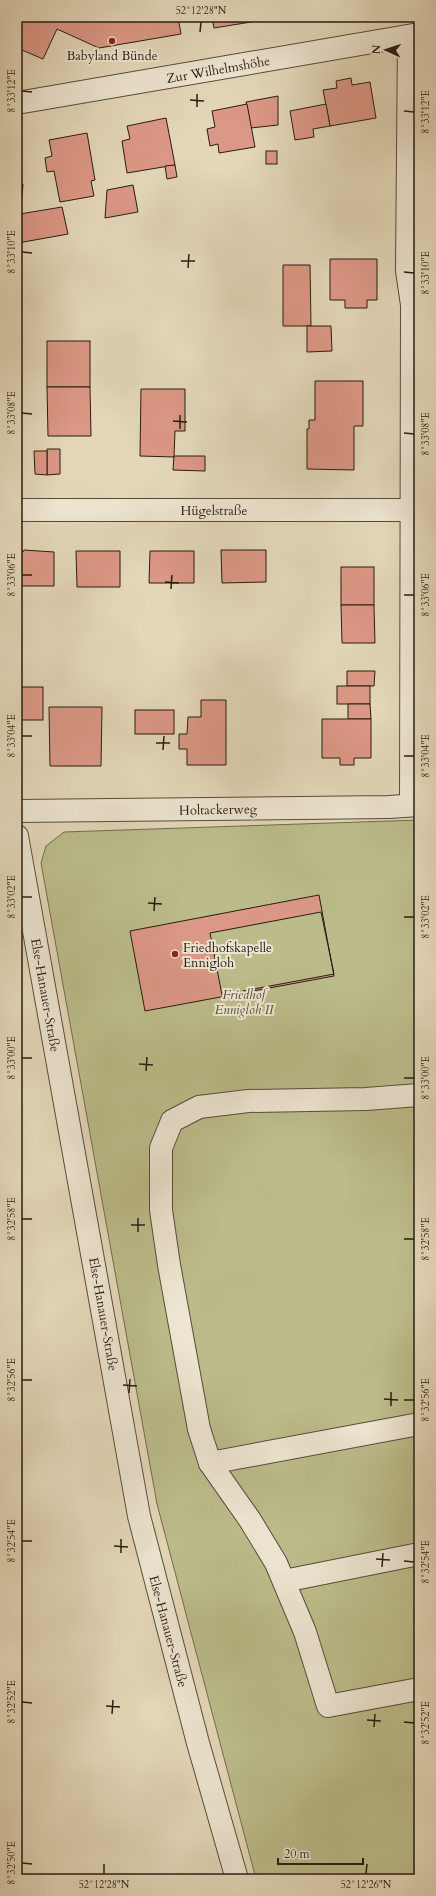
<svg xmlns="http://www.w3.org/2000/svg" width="436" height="1896" font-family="Cardo,serif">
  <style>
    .green { fill: #bbbc8a; stroke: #716c4e }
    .building { fill: #dc9886; stroke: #271d13; fill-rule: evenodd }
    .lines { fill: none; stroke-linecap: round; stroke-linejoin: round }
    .minor-casing { stroke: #564c3c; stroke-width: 24 }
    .minor { stroke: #ede5d1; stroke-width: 22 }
    .ticks { fill: none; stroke: #271d13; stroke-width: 1.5 }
    .poi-dot { fill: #8f2418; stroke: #ede5d1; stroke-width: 1.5 }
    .labels { text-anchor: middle; stroke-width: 4; stroke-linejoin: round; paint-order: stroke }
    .poi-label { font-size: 13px; fill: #271d13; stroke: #ede5d1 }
    .street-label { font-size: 13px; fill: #271d13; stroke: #ede5d1 }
    .park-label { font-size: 13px; font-style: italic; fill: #534d37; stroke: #ede5d1 }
    .neatline { fill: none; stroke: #271d13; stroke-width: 1.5 }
    .ticks-label { font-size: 10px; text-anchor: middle; fill: #271d13 }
  </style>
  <rect width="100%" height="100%" fill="#e3d7b8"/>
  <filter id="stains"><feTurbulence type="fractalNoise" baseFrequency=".005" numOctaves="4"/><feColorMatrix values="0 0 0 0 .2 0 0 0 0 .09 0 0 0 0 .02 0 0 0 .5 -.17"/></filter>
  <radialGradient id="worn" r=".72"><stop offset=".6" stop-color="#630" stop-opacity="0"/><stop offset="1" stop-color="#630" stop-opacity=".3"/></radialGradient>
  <path class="green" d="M419,820V1879H256L157,1504L41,863L46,846L64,832Z"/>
  <g class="building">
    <path d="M23,17H178L181,34L99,48L57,29L43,59L17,48V30Z"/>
    <path d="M212,17H251V22L214,28Z"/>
    <path d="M351,78L352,85L370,82L376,118L330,126L323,90L337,88L336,81Z"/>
    <path d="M278,96V125L251,128L246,102Z"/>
    <path d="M247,104L255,147L219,153L218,144L210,146L207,129L215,127L212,111Z"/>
    <path d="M326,104L330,126L313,129L314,137L295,140L290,111Z"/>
    <path d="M166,118L175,165L127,173L122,141L130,139L127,126Z"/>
    <path d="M87,133L95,180L91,181L94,196L60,202L54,171L47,172L45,158L52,156L49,140Z"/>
    <rect x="266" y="151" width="11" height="13"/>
    <path d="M175,165L177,177L167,179L165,166Z"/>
    <path d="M23,184L18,243H17V186Z"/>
    <path d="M133,185L138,212L105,218L107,190Z"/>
    <path d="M62,207L68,234L18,243L20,214Z"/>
    <path d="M330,259H377V300H367V308H345V300H330Z"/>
    <path d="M283,265H310L311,326H283Z"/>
    <path d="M307,326H331L332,351L307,352Z"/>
    <rect x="47" y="341" width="43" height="46"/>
    <path d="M315,381H363V426H354V470L307,469V429H309V420H315Z"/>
    <path d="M47,387H90L91,436H48Z"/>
    <path d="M141,389H185V431H175L174,457L140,456Z"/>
    <path d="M47,449H60V474L47,475Z"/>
    <path d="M34,451H47V475L35,474Z"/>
    <path d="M174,456H205V471L173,470Z"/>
    <path d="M24,550L54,552V586H17V552H23Z"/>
    <path d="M221,550H266V582L222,583Z"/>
    <path d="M76,551H120V587H77Z"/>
    <path d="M150,551H194V583H149Z"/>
    <rect x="341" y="567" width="33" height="38"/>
    <path d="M341,605H374L375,643H342Z"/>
    <path d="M347,671H375L374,686H347Z"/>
    <rect x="337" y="686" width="33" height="18"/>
    <rect x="18" y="687" width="25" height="33"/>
    <path d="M201,700H226V765H187V749H179V734H187L188,717H201Z"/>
    <path d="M348,704H370L371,719H348Z"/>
    <path d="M49,707H102L101,766H50Z"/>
    <rect x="135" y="710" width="39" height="24"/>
    <path d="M322,719H371V758H354V765H340V758H322Z"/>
    <path d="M319,895L334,976L145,1011L130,931ZM321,912L334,974L222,995L210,933Z"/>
  </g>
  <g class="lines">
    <defs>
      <g id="minor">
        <path d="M409,36L407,271L412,305L411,805"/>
        <path d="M17,103L419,34"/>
        <path d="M17,510H410"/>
        <path d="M17,811L389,807L419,805"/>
        <path d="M17,836L139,1516L198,1743L237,1879"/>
        <path d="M419,1095L366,1099L248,1101L199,1107L172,1121L161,1148V1210L169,1265L199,1429L210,1463L250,1520L276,1563L305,1632L328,1706L419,1689"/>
        <path d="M210,1463L419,1424"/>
        <path d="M284,1581L419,1554"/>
      </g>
    </defs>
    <use href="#minor" class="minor-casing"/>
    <use href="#minor" class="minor"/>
  </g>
  <path class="ticks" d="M200,32L201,22M22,91L32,92M190,100L204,101M197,107V94M404,111L414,112M22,252L32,253M181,261H195M188,268L189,254M404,272L414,273M22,413L32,414M173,421L187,422M180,429V415M404,433L414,434M22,575H32M165,582L179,583M171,589L172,575M404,595H414M22,736H32M156,743H170M163,750L164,736M404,756H414M22,897H32M148,903L162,904M154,911L155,897M404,917H414M22,1058H32M139,1064L153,1065M146,1071L147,1057M404,1078H414M22,1219H32M131,1225H145M138,1232V1218M404,1239H414M22,1380H32M123,1385L137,1386M129,1393L130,1379M384,1399L398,1400M404,1400H414M391,1406V1392M22,1541H32M114,1546L128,1547M121,1553V1539M376,1559L390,1560M404,1561L414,1562M382,1567L383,1553M22,1702L32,1703M106,1706L120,1707M112,1714L113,1700M367,1720L381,1721M404,1722L414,1723M374,1727L375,1714M22,1863L32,1864M104,1874V1864M366,1874L367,1864"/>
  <g class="poi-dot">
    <circle cx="112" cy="41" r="4"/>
    <circle cx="175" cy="954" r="4"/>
  </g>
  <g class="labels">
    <g class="poi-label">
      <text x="112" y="60">Babyland Bünde</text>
      <text x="183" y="952" text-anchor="start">Friedhofskapelle<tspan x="183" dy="15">Ennigloh</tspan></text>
    </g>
    <g class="street-label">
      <text transform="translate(218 69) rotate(-10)" y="5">Zur Wilhelmshöhe</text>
      <text x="214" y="515">Hügelstraße</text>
      <text transform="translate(218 809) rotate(-1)" y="5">Holtackerweg</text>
      <text transform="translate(46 995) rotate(80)" y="5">Else-Hanauer-Straße</text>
      <text transform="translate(104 1314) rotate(80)" y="5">Else-Hanauer-Straße</text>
      <text transform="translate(169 1631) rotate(75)" y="5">Else-Hanauer-Straße</text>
    </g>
    <g class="park-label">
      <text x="244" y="999">Friedhof<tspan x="244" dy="15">Ennigloh II</tspan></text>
    </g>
  </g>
  <rect width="436" height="1896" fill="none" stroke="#e3d7b8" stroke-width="44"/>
  <g transform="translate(386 50) rotate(273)" stroke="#ede5d1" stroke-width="3" paint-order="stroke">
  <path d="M0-3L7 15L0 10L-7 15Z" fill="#271d13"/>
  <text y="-6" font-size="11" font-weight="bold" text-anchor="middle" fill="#271d13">N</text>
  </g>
  <path d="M278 1858v6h85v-6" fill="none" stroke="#271d13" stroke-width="2"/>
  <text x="284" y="1858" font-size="12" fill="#271d13" stroke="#ede5d1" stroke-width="3" paint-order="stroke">20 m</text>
  <rect x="22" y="22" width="392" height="1852" class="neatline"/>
  <g class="ticks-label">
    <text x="201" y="14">52°12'28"N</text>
    <text transform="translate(11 91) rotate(-90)" y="4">8°33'12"E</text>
    <text transform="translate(425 112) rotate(-90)" y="4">8°33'12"E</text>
    <text transform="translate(11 252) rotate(-90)" y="4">8°33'10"E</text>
    <text transform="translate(425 273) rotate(-90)" y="4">8°33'10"E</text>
    <text transform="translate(11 413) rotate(-90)" y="4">8°33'08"E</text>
    <text transform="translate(425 434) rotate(-90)" y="4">8°33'08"E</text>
    <text transform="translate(11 575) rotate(-90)" y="4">8°33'06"E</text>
    <text transform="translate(425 595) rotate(-90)" y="4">8°33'06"E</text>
    <text transform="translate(11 736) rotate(-90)" y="4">8°33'04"E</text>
    <text transform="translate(425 756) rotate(-90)" y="4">8°33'04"E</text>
    <text transform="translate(11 897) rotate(-90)" y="4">8°33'02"E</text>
    <text transform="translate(425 917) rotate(-90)" y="4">8°33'02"E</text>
    <text transform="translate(11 1058) rotate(-90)" y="4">8°33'00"E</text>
    <text transform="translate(425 1078) rotate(-90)" y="4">8°33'00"E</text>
    <text transform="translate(11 1219) rotate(-90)" y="4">8°32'58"E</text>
    <text transform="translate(425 1239) rotate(-90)" y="4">8°32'58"E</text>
    <text transform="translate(11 1380) rotate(-90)" y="4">8°32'56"E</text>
    <text transform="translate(425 1400) rotate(-90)" y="4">8°32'56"E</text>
    <text transform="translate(11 1541) rotate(-90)" y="4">8°32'54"E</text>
    <text transform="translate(425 1562) rotate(-90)" y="4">8°32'54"E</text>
    <text transform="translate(11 1702) rotate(-90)" y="4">8°32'52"E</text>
    <text transform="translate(425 1723) rotate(-90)" y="4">8°32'52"E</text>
    <text transform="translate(11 1863) rotate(-90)" y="4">8°32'50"E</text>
    <text x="104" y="1888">52°12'28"N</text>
    <text x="366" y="1888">52°12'26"N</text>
  </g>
  <rect width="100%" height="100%" filter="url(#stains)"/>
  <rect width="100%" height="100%" fill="url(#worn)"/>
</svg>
